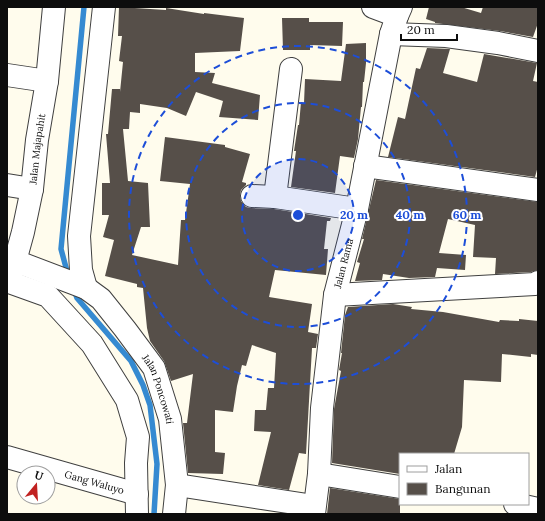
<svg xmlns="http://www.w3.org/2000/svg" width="545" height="521" font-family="Lora,serif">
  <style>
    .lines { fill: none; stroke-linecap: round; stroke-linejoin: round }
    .stream { stroke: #358ad1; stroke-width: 5.5 }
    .building { fill: #564f49 }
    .minor-casing { stroke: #404040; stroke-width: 24 }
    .minor { stroke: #fff; stroke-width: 22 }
    .ring { fill: none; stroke: #1d4ed8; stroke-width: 2; stroke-dasharray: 7 5 }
    .labels { text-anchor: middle; stroke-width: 4; stroke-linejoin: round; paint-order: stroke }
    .street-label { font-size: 10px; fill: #0d0d0d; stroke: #fff }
    .centre { fill: #1d4ed8; stroke: #fff; stroke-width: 2 }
    .ring-label { font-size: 12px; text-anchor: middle; font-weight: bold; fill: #1d4ed8; stroke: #fff; stroke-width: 4; stroke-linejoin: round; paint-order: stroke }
  </style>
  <rect width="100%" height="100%" fill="#fffced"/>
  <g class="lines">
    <g class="stream">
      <path d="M68,275L61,249L84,7"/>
      <path d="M74,290L77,298L131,361L143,385L150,405L157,464L154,514"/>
    </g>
  </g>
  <g class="building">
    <path d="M119,7L166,10V8L204,14V13L244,18L240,51L195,53V72L215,73L212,83L260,95L258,120L219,117L223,101L196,92L186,116L167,108L140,104V113L130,112L129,129H123L128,181L148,183L150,227H141L132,255L178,265L181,220H185L190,184L160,181L165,137L225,145V147L250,154L242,182L246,183V185L241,190L240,195L241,201L246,207L251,208L274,209L331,218L330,221H327L324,249H328L326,275L275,270L269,297L312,304L308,332L318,334L316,348H312L306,454L299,453L289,490L258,485L271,432L254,431L255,410H266L268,388H274L276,353L252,345L246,366L242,365L237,386L233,412L215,410V452L225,453L223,474L188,473L183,423H187L193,374L171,381L164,361L150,341L147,328L143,288L137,287V284L105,276L114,240L103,237L109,215H102V183H110L106,134H108L112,89H120V92L123,62L119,61L122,36H118Z"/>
    <path d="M429,7H461L481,13L483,7H538V23L533,37L500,31L435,23V22L426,19Z"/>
    <path d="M282,18H309V22H343L342,46L310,45V50H283Z"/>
    <path d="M366,43V63L364,82H363L362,107H361L358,139L354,158L340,156L335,193L291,187L296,151H294L298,125H299L301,102L304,103L305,79L341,81L346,44Z"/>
    <path d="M427,48L450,49L443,73L477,82L484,54L537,63L533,81L538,82V166L535,177L388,157L398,117L405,119L416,68L420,69Z"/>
    <path d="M376,180L538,202V270L531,272L495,274L496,258L473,257L475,225L448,219L439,253L466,255L465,270L437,268L435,277L409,278L383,274L382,280L355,281L360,263L357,262L364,239H362Z"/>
    <path d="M393,304L412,307L411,309L443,312L499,322L500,320L519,321V319L538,321V355L531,354V357L502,354L501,382L464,380L462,427L454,454H400V474L332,463L334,409L341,371L339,370L342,353H341L345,315L348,307Z"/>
    <path d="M330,488L400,499V514H327Z"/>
  </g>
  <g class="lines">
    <defs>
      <g id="minor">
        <path d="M373,7L397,16"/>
        <path d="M391,34L446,36L498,43L538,51"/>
        <path d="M7,75L47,81"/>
        <path d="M365,166L538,190"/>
        <path d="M7,185L32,189"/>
        <path d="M252,196L275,197L357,209"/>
        <path d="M275,197L291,69"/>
        <path id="s1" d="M15,261L86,288L101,299L125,329L154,368L170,419L177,485L174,514"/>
        <path id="s2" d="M11,276L23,232L32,189L37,140L47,81L54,7"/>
        <path d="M9,282L48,296L92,344L127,400L138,437L136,463L137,514"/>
        <path d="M86,288L81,270L79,236L104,7"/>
        <path d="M335,295L535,284L538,282"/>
        <path id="s3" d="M7,457L137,494"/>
        <path d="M319,474L400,487"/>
        <path d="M177,485L314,506"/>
        <path d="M515,504L538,509"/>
        <path id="s4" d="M314,514L319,474L322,408L335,295L357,209L391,34L397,16L401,7"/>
      </g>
    </defs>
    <use href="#minor" class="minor-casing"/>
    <use href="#minor" class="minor"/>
  </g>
  <circle cx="298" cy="215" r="56" fill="#1d4ed8" fill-opacity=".12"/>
  <g class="ring">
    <circle cx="298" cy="215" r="56"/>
    <circle cx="298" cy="215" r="112"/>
    <circle cx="298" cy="215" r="169"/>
  </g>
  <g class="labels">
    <g class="street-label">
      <text dy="4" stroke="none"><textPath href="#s2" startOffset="130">Jalan Majapahit</textPath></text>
      <text dy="4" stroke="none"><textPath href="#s4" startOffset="253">Jalan Rama</textPath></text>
      <text dy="4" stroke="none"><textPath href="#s1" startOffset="203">Jalan Poncowati</textPath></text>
      <text dy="4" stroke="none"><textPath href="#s3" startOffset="91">Gang Waluyo</textPath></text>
    </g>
  </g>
  <circle cx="298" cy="215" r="6" class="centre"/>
  <g class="ring-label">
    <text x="354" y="219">20 m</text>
    <text x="410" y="219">40 m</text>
    <text x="467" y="219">60 m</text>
  </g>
  <rect width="545" height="521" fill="none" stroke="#0d0d0d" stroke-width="16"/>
  <rect x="399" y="453" width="130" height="52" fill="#ffffff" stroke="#9e9e9e"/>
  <rect x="407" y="466" width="20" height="6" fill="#ffffff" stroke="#9e9e9e"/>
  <text x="435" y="473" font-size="12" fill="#0d0d0d">Jalan</text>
  <rect x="407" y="483" width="20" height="12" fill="#564f49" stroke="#9e9e9e"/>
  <text x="435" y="493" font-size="12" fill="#0d0d0d">Bangunan</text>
  <g transform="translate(36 485) rotate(18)"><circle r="19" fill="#ffffff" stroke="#9e9e9e"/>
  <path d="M0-3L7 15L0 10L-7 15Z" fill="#c12221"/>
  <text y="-6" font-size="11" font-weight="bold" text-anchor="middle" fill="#0d0d0d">U</text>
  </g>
  <path d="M401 34v6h56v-6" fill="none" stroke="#0d0d0d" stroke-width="2"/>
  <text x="407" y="34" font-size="12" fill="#0d0d0d" stroke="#ffffff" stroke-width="3" paint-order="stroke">20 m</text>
</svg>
